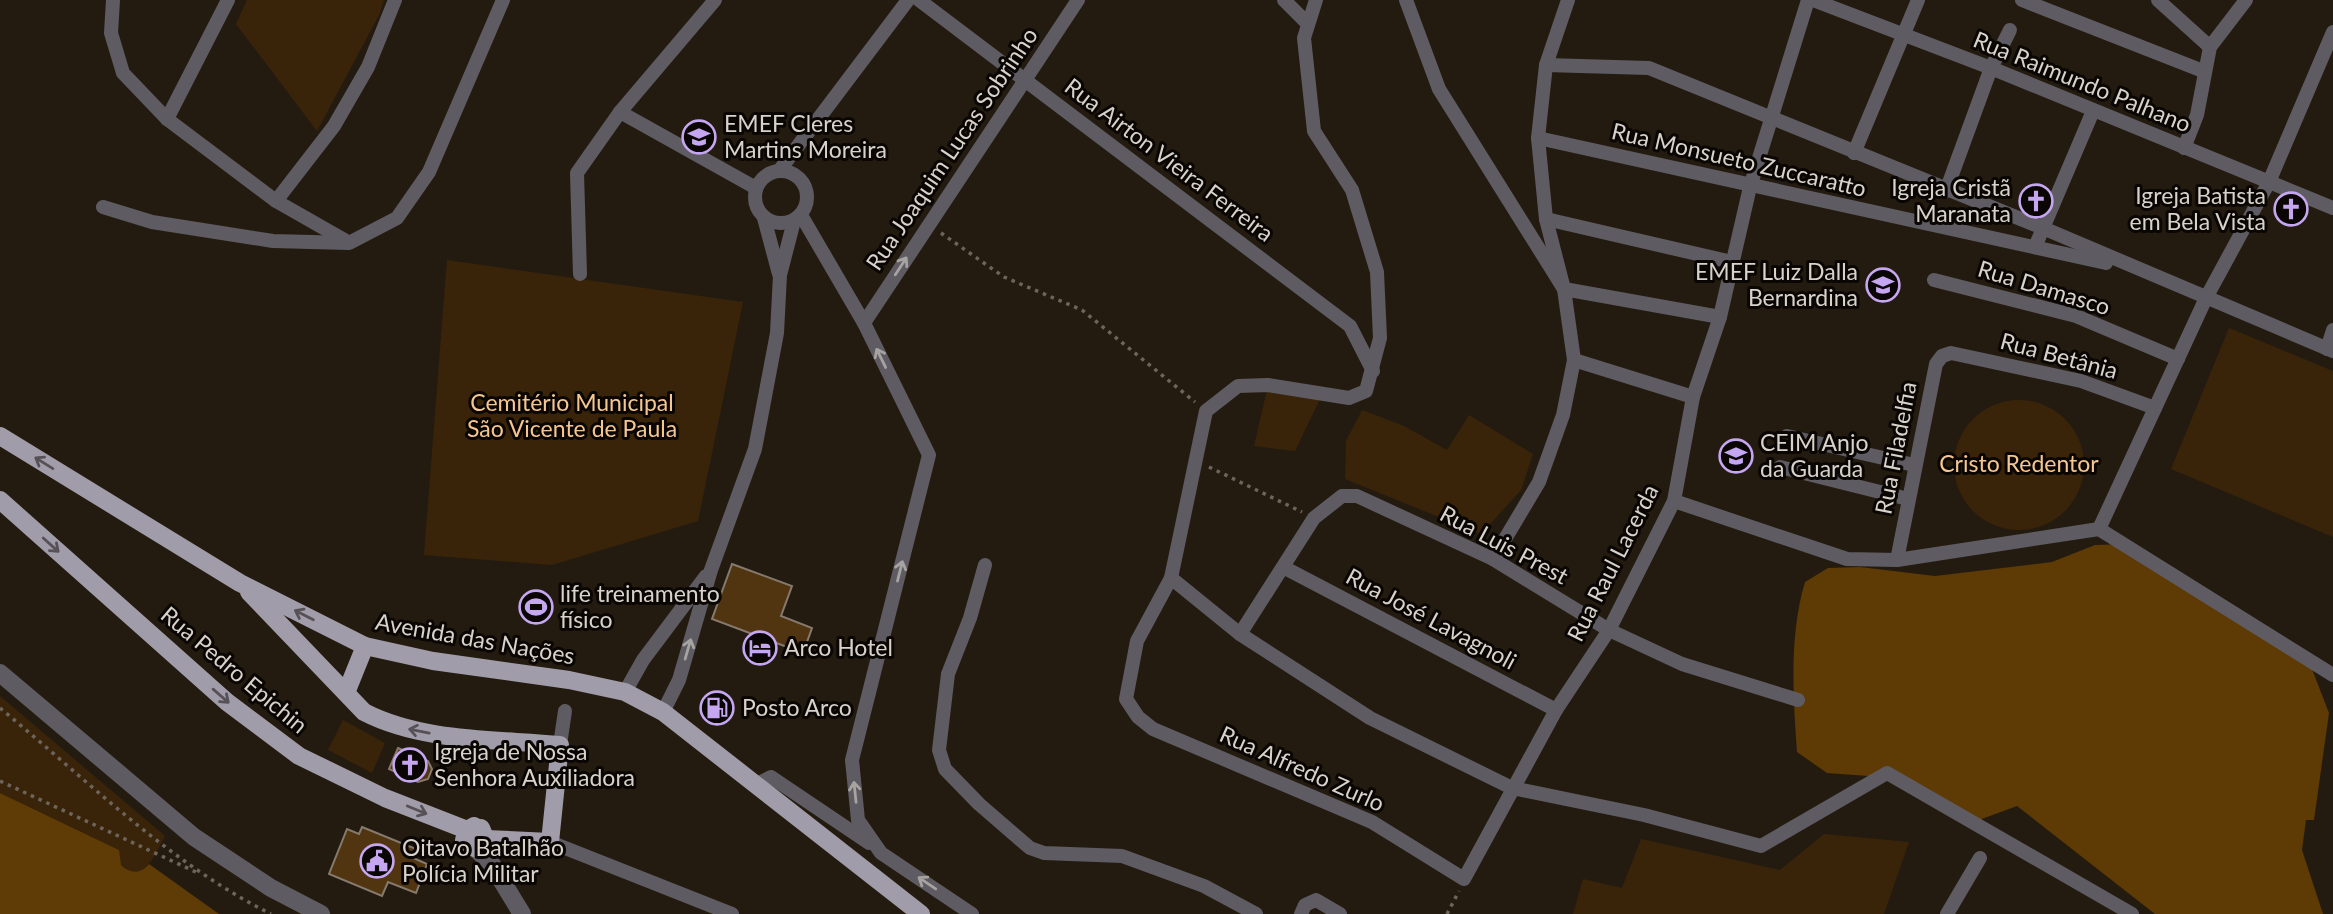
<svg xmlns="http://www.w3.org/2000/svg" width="2333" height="914" font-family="Lato,sans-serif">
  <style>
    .green { fill: #39240a }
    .forest { fill: #5e3a05 }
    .water { fill: #5f3b06 }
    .building { fill: #513511; stroke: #867a6e; stroke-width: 2 }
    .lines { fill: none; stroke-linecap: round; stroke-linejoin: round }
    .path { stroke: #6d655c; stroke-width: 3.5; stroke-dasharray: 3.5 5; stroke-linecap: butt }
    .minor { stroke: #5e5c62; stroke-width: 14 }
    .tertiary { stroke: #5e5c62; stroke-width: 18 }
    .primary { stroke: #a19ca9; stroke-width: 18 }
    .oneway { stroke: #a7a3a1 }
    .oneway2 { stroke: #565156 }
    .labels { text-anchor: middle; stroke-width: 6; stroke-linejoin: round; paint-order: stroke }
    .street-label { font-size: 23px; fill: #d8d2cb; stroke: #0a0603 }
    .poi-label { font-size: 23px; fill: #d8d2cb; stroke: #0a0603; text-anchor: start }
    .park-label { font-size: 23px; fill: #f6c690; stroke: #0a0603 }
  </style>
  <rect width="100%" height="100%" fill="#241b10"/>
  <g class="green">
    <path d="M247,0H384L379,15L317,131L236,24Z"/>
    <path d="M447,260L743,302L698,521L552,565L424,555Z"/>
    <path d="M2229,328L2333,371V537L2171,469Z"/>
    <path d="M1267,390L1320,399L1295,451L1254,446Z"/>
    <circle cx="2019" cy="465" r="65"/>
    <path d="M1362,410L1404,426L1447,450L1469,415L1533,454L1521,490L1481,534L1345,479L1346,441Z"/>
    <path d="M0,696L165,836C158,848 146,881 127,870C119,865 118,858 119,850L0,793Z"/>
    <path d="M343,720L385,743L372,773L328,750Z"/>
    <path d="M1824,834L1909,842L1884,914H1573L1583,879L1622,888L1641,839L1780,870Z"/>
  </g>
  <path class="forest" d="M2130,544L2310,664L2329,713L2314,820H2306L2302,850L2323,914H2155L2017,806L1979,820L1896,778L1827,773L1797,752C1793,697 1789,635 1805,582L1828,568L1860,567L1935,576L2052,562L2095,545Z"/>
  <path class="water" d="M0,793L119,850L121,865C130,874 141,874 149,864L219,914H0Z"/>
  <g class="building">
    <path d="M732,564L792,586L781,616L812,628L803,653L712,619Z"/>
    <path d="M398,748L428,761L432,769L428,779L418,782L389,769Z"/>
    <path d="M362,827L416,849L413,858L427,864L416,893L388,882L382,896L329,874L347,829L359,834Z"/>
  </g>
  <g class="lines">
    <g class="path">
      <path d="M941,233L1004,277L1082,310L1195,402"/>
      <path d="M1209,467L1302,512"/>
      <path d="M0,708C87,780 169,863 271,914"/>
      <path d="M0,781L198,873"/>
      <path d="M1447,914L1459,891"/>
    </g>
    <g class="minor">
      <path d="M113,0L111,33L123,73L167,119L276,201L348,242"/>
      <path d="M919,0L1350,326L1373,371"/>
      <path d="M1284,0L1308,24"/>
      <path d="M1316,0L1304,38L1314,131L1352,190L1377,272L1380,338L1366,391L1349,398L1268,385L1238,386L1206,411L1171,578L1137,641L1126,699L1138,717L1153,729L1372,822L1464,879L1556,710L1609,630L1674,501L1693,397L1720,317L1750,187L1808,0"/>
      <path d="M1406,0L1439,89L1564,289L1720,317"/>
      <path d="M1813,0L1991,68L2333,208"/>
      <path d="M2022,0L2203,71"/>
      <path d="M2158,0L2210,47"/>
      <path d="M1546,65L1649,68L2043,228L2333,351"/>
      <path d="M620,112L756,188"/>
      <path d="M167,119L228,0"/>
      <path d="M1538,138L2106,263"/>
      <path d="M2184,148L2197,115L2210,47L2246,0"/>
      <path d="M1854,153L1918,0"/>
      <circle cx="781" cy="197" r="26"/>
      <path d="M779,171L908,0"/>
      <path d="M1946,191L1991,68L2010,30"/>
      <path d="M276,201L334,126L368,67L395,0"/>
      <path d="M103,207L152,222L273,241L349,243L397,218L429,172L503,0"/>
      <path d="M801,215L864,323L929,455L852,760L858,820L881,853L972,914"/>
      <path d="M764,218L779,274"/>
      <path d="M1546,219L1732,262"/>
      <path d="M2035,247L2093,111"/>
      <path d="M580,274L577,173L620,112L715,0"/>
      <path d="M1934,280L2076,316L2178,359"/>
      <path d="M864,323L1078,0"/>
      <path d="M2327,349L2333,330"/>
      <path d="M1574,360L1693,397"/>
      <path d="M1787,436L1914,465"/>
      <path d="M1780,467L1908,499"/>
      <path d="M1674,501L1847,559L1897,560L2099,529L2333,675"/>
      <path d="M2099,529L2206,298L2269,182L2333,32"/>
      <path d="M1493,559L1539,482L1563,415L1574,360L1564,289L1546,219L1538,138L1546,65L1568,0"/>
      <path d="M1897,560L1936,364L1942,356L1951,353L2081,381L2155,408"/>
      <path d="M985,565L970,618L948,674L939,750L945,769L979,804L1030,848L1044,853L1122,856L1204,886L1256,914"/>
      <path d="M1285,568L1556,710"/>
      <path d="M1171,578L1240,634L1370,718L1512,788L1644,815L1761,846L1887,773L2132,914"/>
      <path d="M1240,634L1314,518L1342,496H1357L1493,559L1609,630L1682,664L1798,700"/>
      <path d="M625,692L643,660L706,576"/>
      <path d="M663,712L679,680L711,570L755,449L777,333L780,275L794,221"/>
      <path d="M560,745L565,711"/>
      <path d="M757,784L771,777L869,843"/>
      <path d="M550,842L732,914"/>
      <path d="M1301,914L1305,905L1316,900L1340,914"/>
      <path d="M1947,914L1980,858"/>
    </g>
    <g class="tertiary">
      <path d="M0,673L194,837L271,888L321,914"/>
      <path d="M475,848L491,863L522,914"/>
    </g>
    <g class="primary">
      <path d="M0,436L240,583L365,646L433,661L569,680L625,692L663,712L921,914"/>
      <path d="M0,500L227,702L299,756L385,798L467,830"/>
      <path d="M249,592L364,712C422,742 496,739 560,745L550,842L486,839"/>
      <path d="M346,693L365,646"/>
      <path d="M474,826L467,830L464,840L475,848L486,840L481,828"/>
    </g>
  </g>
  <defs><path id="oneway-shaft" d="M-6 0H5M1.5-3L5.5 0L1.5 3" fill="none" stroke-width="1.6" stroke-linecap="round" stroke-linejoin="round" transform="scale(1.75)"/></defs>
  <g class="oneway">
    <use href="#oneway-shaft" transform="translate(901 266) rotate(-57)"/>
    <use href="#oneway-shaft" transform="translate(881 358) rotate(-116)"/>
    <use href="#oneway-shaft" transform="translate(900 571) rotate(-76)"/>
    <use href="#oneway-shaft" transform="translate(688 649) rotate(-74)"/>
    <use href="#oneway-shaft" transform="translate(855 792) rotate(-96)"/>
    <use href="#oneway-shaft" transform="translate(927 883) rotate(-146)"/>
  </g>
  <g class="oneway2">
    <use href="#oneway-shaft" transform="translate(44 463) rotate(-148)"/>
    <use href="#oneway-shaft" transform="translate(51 545) rotate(42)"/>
    <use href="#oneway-shaft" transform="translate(304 615) rotate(-153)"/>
    <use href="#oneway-shaft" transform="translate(221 696) rotate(41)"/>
    <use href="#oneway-shaft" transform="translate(419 731) rotate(-169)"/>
    <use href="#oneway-shaft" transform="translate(417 810) rotate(22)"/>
  </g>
  <defs>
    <symbol id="school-ring" viewBox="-11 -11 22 22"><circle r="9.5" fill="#0a0603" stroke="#c5a6f0" stroke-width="1.5"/><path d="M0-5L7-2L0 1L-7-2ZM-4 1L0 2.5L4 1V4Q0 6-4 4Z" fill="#c5a6f0"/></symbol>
    <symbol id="church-ring" viewBox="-11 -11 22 22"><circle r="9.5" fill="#0a0603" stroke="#c5a6f0" stroke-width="1.5"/><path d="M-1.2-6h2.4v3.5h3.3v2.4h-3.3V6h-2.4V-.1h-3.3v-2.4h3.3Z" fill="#c5a6f0"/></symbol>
    <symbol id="stadium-ring" viewBox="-11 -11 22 22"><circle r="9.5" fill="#0a0603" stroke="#c5a6f0" stroke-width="1.5"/><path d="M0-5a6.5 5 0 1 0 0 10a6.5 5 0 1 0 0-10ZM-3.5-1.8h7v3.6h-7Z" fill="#c5a6f0"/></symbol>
    <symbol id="hotel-ring" viewBox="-11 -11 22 22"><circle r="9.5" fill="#0a0603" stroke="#c5a6f0" stroke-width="1.5"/><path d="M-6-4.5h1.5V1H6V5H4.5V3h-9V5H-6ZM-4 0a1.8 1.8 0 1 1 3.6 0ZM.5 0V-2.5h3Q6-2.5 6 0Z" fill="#c5a6f0"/></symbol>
    <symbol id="fuel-ring" viewBox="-11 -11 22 22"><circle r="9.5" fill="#0a0603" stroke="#c5a6f0" stroke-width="1.5"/><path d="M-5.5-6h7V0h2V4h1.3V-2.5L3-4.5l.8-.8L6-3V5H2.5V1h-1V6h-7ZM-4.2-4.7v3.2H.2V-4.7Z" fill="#c5a6f0"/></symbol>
    <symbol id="civic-ring" viewBox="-11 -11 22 22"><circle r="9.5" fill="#0a0603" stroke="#c5a6f0" stroke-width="1.5"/><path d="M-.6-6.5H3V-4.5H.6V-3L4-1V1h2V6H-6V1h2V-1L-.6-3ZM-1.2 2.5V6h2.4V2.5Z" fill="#c5a6f0"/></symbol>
  </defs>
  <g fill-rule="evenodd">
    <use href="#school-ring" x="680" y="118" width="38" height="38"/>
    <use href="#church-ring" x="2017" y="182" width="38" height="38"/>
    <use href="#church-ring" x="2272" y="190" width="38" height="38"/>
    <use href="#school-ring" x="1864" y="266" width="38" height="38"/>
    <use href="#school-ring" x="1717" y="437" width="38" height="38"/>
    <use href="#stadium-ring" x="517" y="588" width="38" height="38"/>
    <use href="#hotel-ring" x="741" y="629" width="38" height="38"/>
    <use href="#fuel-ring" x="698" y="689" width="38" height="38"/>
    <use href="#church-ring" x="391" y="746" width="38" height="38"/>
    <use href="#civic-ring" x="358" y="842" width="38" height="38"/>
  </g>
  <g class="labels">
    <g class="street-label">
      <text transform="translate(2082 82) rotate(22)" y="8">Rua Raimundo Palhano</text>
      <text transform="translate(952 149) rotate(-56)" y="8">Rua Joaquim Lucas Sobrinho</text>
      <text transform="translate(1169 160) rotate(37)" y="8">Rua Airton Vieira Ferreira</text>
      <text transform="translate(1739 160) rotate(13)" y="8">Rua Monsueto Zuccaratto</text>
      <text transform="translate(2044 288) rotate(17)" y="8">Rua Damasco</text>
      <text transform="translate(2059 356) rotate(15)" y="8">Rua Betânia</text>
      <text transform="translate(1896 448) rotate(-79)" y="8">Rua Filadelfia</text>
      <text transform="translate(1504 545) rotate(28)" y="8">Rua Luis Prest</text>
      <text transform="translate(1613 563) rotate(-63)" y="8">Rua Raul Lacerda</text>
      <text transform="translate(1431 619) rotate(28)" y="8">Rua José Lavagnoli</text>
      <text transform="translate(475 639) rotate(10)" y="8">Avenida das Nações</text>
      <text transform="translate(234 670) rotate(40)" y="8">Rua Pedro Epichin</text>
      <text transform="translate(1302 769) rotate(24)" y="8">Rua Alfredo Zurlo</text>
    </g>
    <g class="poi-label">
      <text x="724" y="132">EMEF Cleres<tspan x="724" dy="26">Martins Moreira</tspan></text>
      <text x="2011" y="196" text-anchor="end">Igreja Cristã<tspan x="2011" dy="26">Maranata</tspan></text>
      <text x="2266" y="204" text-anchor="end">Igreja Batista<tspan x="2266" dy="26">em Bela Vista</tspan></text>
      <text x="1858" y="280" text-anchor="end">EMEF Luiz Dalla<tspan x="1858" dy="26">Bernardina</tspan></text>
      <text x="1760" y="451">CEIM Anjo<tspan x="1760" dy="26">da Guarda</tspan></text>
      <text x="560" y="602">life treinamento<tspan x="560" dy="26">físico</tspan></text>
      <text x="784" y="656">Arco Hotel</text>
      <text x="742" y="716">Posto Arco</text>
      <text x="434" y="760">Igreja de Nossa<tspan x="434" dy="26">Senhora Auxiliadora</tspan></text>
      <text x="402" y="856">Oitavo Batalhão<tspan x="402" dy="26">Polícia Militar</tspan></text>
    </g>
    <g class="park-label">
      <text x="572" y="411">Cemitério Municipal<tspan x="572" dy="26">São Vicente de Paula</tspan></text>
      <text x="2019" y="472">Cristo Redentor</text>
    </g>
  </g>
</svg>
